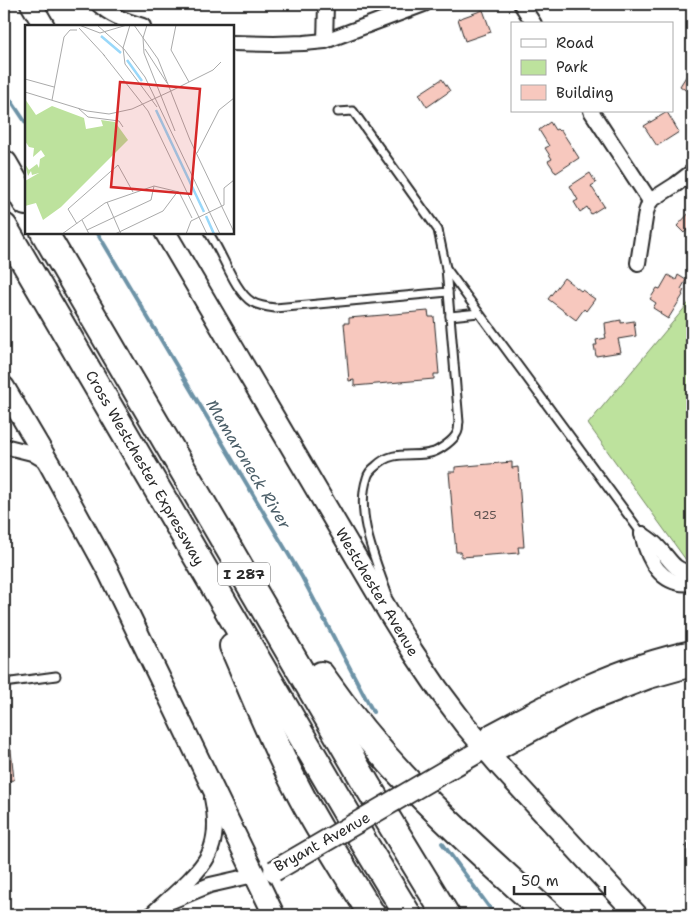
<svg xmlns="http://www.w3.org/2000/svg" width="696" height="919" font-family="'Shantell Sans',sans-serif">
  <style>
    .green { fill: #bde29d; stroke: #748664 }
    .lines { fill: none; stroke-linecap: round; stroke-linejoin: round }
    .stream { stroke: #6d93a7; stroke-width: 4 }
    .building { fill: #f7c8be; stroke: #2b2b2b }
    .lane-casing { stroke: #2b2b2b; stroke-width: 11 }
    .street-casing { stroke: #2b2b2b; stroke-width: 18 }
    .secondary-casing { stroke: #2b2b2b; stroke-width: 24 }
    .highway-casing { stroke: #2b2b2b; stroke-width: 30 }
    .lane { stroke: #fff; stroke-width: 7 }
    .street { stroke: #fff; stroke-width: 14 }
    .secondary { stroke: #fff; stroke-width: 20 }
    .highway { stroke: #fff; stroke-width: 26 }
    .secondary-bridge-casing { stroke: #2b2b2b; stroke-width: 24; stroke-linecap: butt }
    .secondary-bridge { stroke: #fff; stroke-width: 20 }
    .labels { text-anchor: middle; stroke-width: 5; stroke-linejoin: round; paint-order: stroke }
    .number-label { font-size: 12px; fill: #5e5250 }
    .shield { fill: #fff; stroke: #6b6b6b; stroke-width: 1 }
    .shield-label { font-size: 14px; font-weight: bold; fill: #2b2b2b }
    .street-label { font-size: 15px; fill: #2b2b2b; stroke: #fff }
    .water-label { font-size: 16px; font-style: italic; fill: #4c5f69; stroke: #fff }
    .inset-river { fill: none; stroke: #99d8fa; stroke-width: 2.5 }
    .inset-road { fill: none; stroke: #aaa; stroke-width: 1 }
    .view { fill: #d62828; fill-opacity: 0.15; stroke: #d62828; stroke-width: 2.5 }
    .inset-edge { fill: none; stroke: #2b2b2b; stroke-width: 2.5 }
  </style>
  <rect width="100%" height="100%" fill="#fff"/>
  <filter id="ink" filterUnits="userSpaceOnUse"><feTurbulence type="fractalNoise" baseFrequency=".02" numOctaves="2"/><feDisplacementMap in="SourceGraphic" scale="10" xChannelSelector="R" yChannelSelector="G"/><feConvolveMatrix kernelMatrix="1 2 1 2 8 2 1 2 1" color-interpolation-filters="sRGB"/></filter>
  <g filter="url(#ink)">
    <path class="green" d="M692,299V564L686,560L588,424Z"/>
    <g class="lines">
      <g class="stream">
        <path d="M4,90L26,123"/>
        <path d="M97,232L302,577L373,712"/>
        <path d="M442,843L495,915"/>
      </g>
    </g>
    <g class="building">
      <path d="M483,10L491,32L465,41L458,19Z"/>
      <path d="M692,67V95L680,86Z"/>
      <path d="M442,79L450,91L427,107L419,94Z"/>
      <path d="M667,112L679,132L657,146L644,126Z"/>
      <path d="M550,122L555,130L557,129L559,131L561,130L579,158L556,173L548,161L552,159L545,148L549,146L539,130Z"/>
      <path d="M590,173L596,183L591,186L604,206L591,214L587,207L580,212L574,202L578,200L570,186Z"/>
      <path d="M692,210V225L684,233L677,226Z"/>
      <path d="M668,275L676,280L678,275L686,280L681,289L684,290L682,294L683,295L668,319L660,314L661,313L653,308L656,303L650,299L657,288L660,289Z"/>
      <path d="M564,278L581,291L582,290L595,299L586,311L584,309L576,320L548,299Z"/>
      <path d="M428,311L429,317H434L439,374H434V379L354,386V380L349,381L344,323H349V318Z"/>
      <path d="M621,320V323L634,321L636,336L618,339L621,352L596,356L594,345H597L596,340L606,338L605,334H606L605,323Z"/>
      <path d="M512,462V468L518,467L524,547H518L519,553L461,557V552H456L449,472H455V467Z"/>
      <path d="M4,750H11L14,780L4,781Z"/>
    </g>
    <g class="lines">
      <defs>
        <g id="lane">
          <path d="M338,112L353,111L438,230L446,268L448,292L459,422C458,425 459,430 457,433C455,437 451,441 447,444C443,447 439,450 434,452C414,459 394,448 376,466C372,469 368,473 367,478C355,513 375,559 387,593"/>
          <path d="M208,232C222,251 234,291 252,302C259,306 267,307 275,308L448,292"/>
          <path d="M446,268L642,534"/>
          <path d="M450,316L479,313"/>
          <path d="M4,683L56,676"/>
          <path d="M692,846V858"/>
        </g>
        <g id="street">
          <path d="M98,4C110,15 127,22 143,26"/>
          <path d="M521,4L534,24"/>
          <path d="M325,41L326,4"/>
          <path d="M232,43L274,44L304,43L325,41L424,4"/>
          <path d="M591,111L650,201"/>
          <path d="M650,201L675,185L692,172"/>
          <path d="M638,263L646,212L650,201"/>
          <path d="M4,446L32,453L47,462"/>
          <path d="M642,534C648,560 661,587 692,583"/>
          <path d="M642,534C647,538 654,542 658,547C671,560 672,570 692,573"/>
          <path d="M169,902L210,885L254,875"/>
          <path d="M153,913C169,898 198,875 208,856C217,839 216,817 212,798"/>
        </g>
        <g id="secondary">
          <path d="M31,4L44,26"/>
          <path d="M165,232L390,615L413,652L438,689L465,725L500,766L637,915"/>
          <path d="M4,387L50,465L108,571L274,915"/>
          <path d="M485,748H500L570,710L589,701L649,678L692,666"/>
          <path d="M447,770L485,748L492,734C557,699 619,666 692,651"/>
        </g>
        <g id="highway">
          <path d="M4,164L26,202"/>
          <path d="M4,227L363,841L408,915"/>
          <path d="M44,232L367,785L446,915"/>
          <path d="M233,646C254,694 273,743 298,790C320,833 347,873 372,915"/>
          <path d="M321,675C349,715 379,752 413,787C456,832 503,873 549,915"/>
        </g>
      </defs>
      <use href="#lane" class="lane-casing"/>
      <use href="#street" class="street-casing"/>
      <use href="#secondary" class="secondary-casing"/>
      <use href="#highway" class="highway-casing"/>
      <use href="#lane" class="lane"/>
      <use href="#street" class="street"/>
      <use href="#secondary" class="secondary"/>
      <use href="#highway" class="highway"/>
      <defs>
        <path id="secondary-bridge" d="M274,871L447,770"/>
      </defs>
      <use href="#secondary-bridge" class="secondary-bridge-casing"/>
      <use href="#secondary-bridge" class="secondary-bridge"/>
    </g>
  </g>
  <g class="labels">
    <g class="number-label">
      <text x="485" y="519">925</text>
    </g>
    <rect class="shield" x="218" y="562.5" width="52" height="23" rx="4"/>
    <g class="shield-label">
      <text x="244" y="579">I 287</text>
    </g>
    <g class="street-label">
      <text transform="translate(145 468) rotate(60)" y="5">Cross Westchester Expressway</text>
      <text transform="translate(377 592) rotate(59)" y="5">Westchester Avenue</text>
      <text transform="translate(322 842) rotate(-29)" y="5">Bryant Avenue</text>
    </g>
    <g class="water-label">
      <text transform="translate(249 464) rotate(59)" y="6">Mamaroneck River</text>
    </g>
  </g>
  <g transform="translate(25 25)">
    <rect width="209" height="209" fill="#fff"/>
    <path d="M0,74L11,90L27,81L59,93L61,104L78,101L76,95L90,97L103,115L36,182L18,195L11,178L0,181V156L14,148L7,150L6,146L3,151L0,139L4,145L12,139L14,143L15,134L20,131L16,125L8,132L9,123L4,122L0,116Z" fill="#bde29d"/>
    <path class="inset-river" d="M76,11L96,28M102,35L117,56M131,85L179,187M181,191L189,209"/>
    <path class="inset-road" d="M54,0L75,8L102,0M72,0L99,24L120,52L195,209M105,0L98,23L100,39L132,82M109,0L133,34L165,115L209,207M122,0L118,13L119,28L150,106M151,0L146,25L164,57M54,3L80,31M39,12L45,5H52M120,24L142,58M78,29L123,86L182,209M0,54L29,62M146,66L188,45L196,37M0,67L62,86L84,89L107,84L146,66M27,75L39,12M53,83L63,92L94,96L98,102M172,128L194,85L209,73M93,140L108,167M82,177L96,209M57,195L64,209M52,199L43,184L93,140M62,205L126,175L129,161M37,209L80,178L129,161L154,167L167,193M90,209L138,186L153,166M161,209L166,196L199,180V163L209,155"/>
    <path class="view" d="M95,57L175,64L166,169L86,162Z"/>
    <rect width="209" height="209" class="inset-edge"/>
  </g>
  <rect width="696" height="919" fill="none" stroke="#fff" stroke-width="20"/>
  <rect x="10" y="10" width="676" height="899" fill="none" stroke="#2b2b2b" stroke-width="2" filter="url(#ink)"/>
  <rect x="511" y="22" width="162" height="90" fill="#ffffff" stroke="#aaaaaa"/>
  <rect x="521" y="39" width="25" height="8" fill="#ffffff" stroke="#aaaaaa"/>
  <text x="556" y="48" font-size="15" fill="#2b2b2b">Road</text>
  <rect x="521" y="60" width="25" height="15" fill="#bde29d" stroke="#aaaaaa"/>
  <text x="556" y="72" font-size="15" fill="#2b2b2b">Park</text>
  <rect x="521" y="85" width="25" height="15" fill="#f7c8be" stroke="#aaaaaa"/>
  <text x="556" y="98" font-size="15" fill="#2b2b2b">Building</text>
  <path d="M514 886v8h91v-8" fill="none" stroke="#2b2b2b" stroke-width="2.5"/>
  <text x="521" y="886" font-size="15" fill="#2b2b2b" stroke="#ffffff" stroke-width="4" paint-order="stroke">50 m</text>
</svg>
